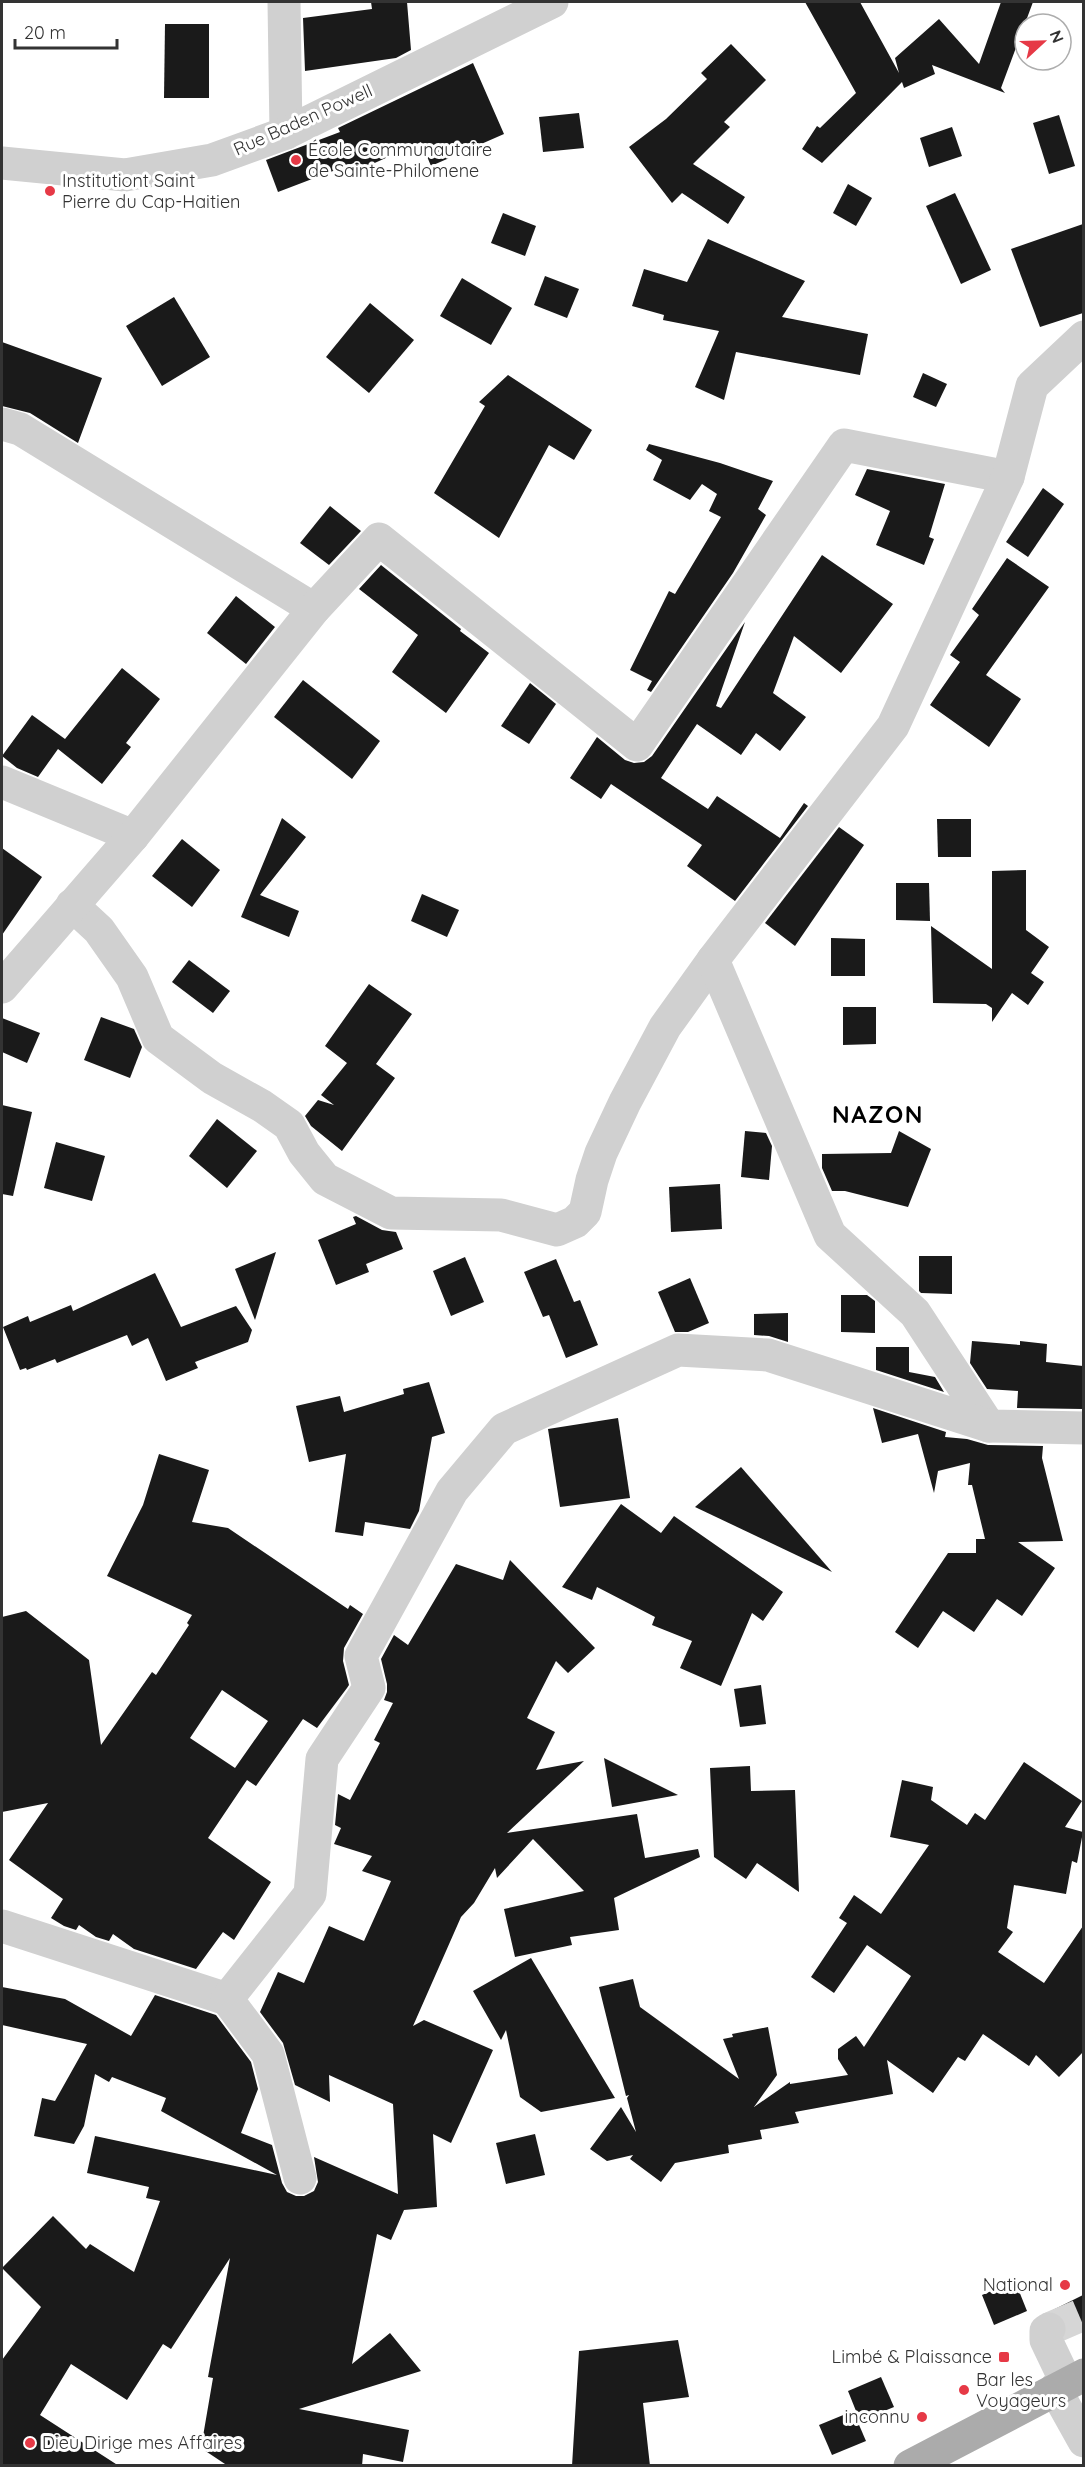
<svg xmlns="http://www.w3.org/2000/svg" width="1085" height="2467" font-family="Quicksand,sans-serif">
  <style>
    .building { fill: #1a1a1a; fill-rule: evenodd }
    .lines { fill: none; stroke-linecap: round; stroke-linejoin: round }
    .minor-tunnel { stroke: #d6d6d6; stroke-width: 33; stroke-dasharray: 33 16; stroke-linecap: butt }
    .minor { stroke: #d0d0d0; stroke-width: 33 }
    .major { stroke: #ababab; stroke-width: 33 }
    .poi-dot { fill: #e63946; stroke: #fff; stroke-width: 2 }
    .labels { text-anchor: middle; stroke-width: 6; stroke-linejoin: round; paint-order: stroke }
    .street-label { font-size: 18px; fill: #333; stroke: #fff }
    .poi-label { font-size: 18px; fill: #333; stroke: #fff; text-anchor: start }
    .district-label { font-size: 24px; font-weight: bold; letter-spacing: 1.5px; fill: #000; stroke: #fff }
  </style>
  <rect width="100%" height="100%" fill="#fff"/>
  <g class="building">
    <path d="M371,2H407L411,50L396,58L305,71L303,18L372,9Z"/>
    <path d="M805,2H860L899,73L895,58L939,19L979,64L1001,2H1033L1001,88L1005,93L932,65L935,74L904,88L902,82L822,163L802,149L817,126L820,128L856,93Z"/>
    <path d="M165,24H209V98H164Z"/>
    <path d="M731,44L766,80L724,122L730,127L693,164L745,197L728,224L682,193L672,203L629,147L666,119L707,79L701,73Z"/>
    <path d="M473,63L504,134L431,166L421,142L357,171L354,163L278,192L266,160L340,132L338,128Z"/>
    <path d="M579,113L584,148L543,152L539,117Z"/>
    <path d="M1059,115L1075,166L1049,174L1033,123Z"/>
    <path d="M952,127L962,156L929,167L920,138Z"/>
    <path d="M848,184L872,198L856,226L833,213Z"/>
    <path d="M955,193L991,270L961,284L926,206Z"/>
    <path d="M503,213L536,226L525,256L491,243Z"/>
    <path d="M1083,224V313L1040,327L1011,249Z"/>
    <path d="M708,239L805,281L782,317L868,334L860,375L736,352L724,400L695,387L719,331L663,320L664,315L632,306L644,269L687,282Z"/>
    <path d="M545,276L579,289L567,318L534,305Z"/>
    <path d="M462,278L512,308L491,345L440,316Z"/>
    <path d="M174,297L210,357L162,386L126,326Z"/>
    <path d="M370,303L414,340L369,393L326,357Z"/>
    <path d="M2,342L102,378L78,443L30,413L2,406Z"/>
    <path d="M923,373L947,384L936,407L913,397Z"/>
    <path d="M508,375L592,430L574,460L549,445L499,538L434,493L485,406L479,402Z"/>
    <path d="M649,444L720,463L773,481L758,509L766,515L733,573L651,692L647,690L652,681L630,670L669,591L675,594L721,517L709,511L717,494L702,484L690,500L653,480L662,460L646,450Z"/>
    <path d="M867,469L945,484L929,537L934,539L924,565L876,545L890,511L855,495Z"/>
    <path d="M1043,488L1064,504L1028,557L1006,542Z"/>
    <path d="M330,506L361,531L329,565L300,543Z"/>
    <path d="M822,555L893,604L841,673L794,636L773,693L806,717L780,751L756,733L741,755L697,724L661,778L708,809L717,796L780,838L804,803L808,806L735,901L687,866L702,845L611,784L601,799L570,778L597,737L625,760L634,763L644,762L652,756L745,622L716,706L721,708Z"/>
    <path d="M1007,558L1049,587L986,675L1021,699L989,747L930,705L960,662L950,655L979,615L972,609Z"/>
    <path d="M381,565L461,629L460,631L489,653L446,713L392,672L418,635L359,589Z"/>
    <path d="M236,596L275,627L246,664L207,633Z"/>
    <path d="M122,668L160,699L126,743L131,747L102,784L58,749L38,777L17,768L2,756L32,715L65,739Z"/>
    <path d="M303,680L380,741L352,779L274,717Z"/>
    <path d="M530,683L556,704L529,744L501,726Z"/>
    <path d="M282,818L306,837L260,895L299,911L289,937L241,917Z"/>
    <path d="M937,819H971V857H938Z"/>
    <path d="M839,827L864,845L795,946L765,923Z"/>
    <path d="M182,839L220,870L192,907L152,876Z"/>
    <path d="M2,848L42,877L2,935Z"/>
    <path d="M1026,870V930L1049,947L1031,973L1044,982L1028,1005L1012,993L992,1022V1008L986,1004L933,1003L931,926L992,969V871Z"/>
    <path d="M896,883H929L930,921L896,920Z"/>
    <path d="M422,894L459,910L447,937L411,921Z"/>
    <path d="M831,938L865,939V976H831Z"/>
    <path d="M189,960L230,991L213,1013L172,982Z"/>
    <path d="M369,984L412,1014L376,1064L395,1078L342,1151L311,1126L305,1116L318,1100L334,1105L321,1095L347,1063L325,1046Z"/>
    <path d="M843,1007H876V1044L843,1045Z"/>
    <path d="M101,1017L134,1029L142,1047L130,1078L84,1060Z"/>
    <path d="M2,1018L40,1033L27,1063L2,1052Z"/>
    <path d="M2,1105L32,1112L13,1196L2,1194Z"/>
    <path d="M217,1119L257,1151L227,1188L189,1156Z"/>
    <path d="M745,1131L766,1133L772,1146L769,1180L741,1177Z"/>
    <path d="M899,1131L931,1149L908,1207L845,1191H832L822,1168V1154L891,1153Z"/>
    <path d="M56,1142L105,1156L92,1201L44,1188Z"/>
    <path d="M720,1184L722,1229L671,1232L669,1187Z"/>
    <path d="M356,1216L382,1230L396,1232L403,1249L366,1264L369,1272L336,1285L318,1240L356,1224L353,1217Z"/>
    <path d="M276,1252L255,1320L235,1269Z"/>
    <path d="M919,1256H952V1294L921,1293L919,1291Z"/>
    <path d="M465,1257L484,1302L451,1316L433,1271Z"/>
    <path d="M556,1259L574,1302L580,1300L598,1345L566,1358L549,1315L543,1317L524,1272Z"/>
    <path d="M155,1273L181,1327L236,1306L252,1330L248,1342L195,1362L198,1368L166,1381L148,1338L132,1346L127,1335L57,1363L55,1359L27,1370L26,1368L20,1370L3,1327L28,1316L30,1322L71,1305L73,1311Z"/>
    <path d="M690,1278L709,1323L688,1332H675L658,1292Z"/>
    <path d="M841,1295H867L875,1301V1333L841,1332Z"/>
    <path d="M788,1313V1342L769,1336L754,1335V1314Z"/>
    <path d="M972,1341L1020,1345V1341L1047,1344L1046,1362L1083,1366V1409L1017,1408L1018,1391L987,1389L970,1363Z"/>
    <path d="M876,1347H909V1372L935,1377L944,1392L876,1370Z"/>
    <path d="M429,1382L445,1433L432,1437L419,1511L410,1529L365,1522L363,1536L335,1532L346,1454L309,1462L296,1406L340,1396L344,1412L404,1394L403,1389Z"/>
    <path d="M873,1408L946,1432L945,1437L967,1439L988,1445L1043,1446L1042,1458L1063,1541L1018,1542L1055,1568L1022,1616L997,1599L974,1632L943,1611L918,1648L895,1632L948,1553H976V1539H985L972,1485H968L970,1463L938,1471L934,1493L918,1434L882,1443Z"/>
    <path d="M618,1418L630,1498L560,1507L548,1429Z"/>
    <path d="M159,1454L209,1470L192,1522L228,1528L348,1609L350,1605L363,1614L344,1648L343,1661L349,1685L347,1688L317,1728L303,1719L256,1786L247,1780L208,1838L271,1882L234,1940L223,1932L196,1969L134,1949L113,1934L109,1941L96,1937L79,1925L76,1930L64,1926L51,1918L63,1899L9,1860L48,1803L2,1812V1617L26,1611L89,1660L101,1745L152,1672L156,1675L189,1625L187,1623L192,1615L107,1576L143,1505ZM222,1690L268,1721L235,1768L190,1738Z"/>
    <path d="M741,1467L832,1572L695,1507Z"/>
    <path d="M621,1504L661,1533L674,1516L783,1592L763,1621L752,1613L721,1686L680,1668L692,1641L652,1625L655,1617L597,1587L592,1600L562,1587Z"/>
    <path d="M510,1560L595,1648L568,1673L556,1661L527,1718L555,1732L536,1770L584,1761L507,1833L637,1814L645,1858L698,1849L700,1857L614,1898L619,1930L570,1937L572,1945L515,1957L504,1909L584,1891L533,1839L497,1878L495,1868L474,1903L461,1917L413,2026L424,2020L493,2050L451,2143L433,2134L437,2207L404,2210L391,2240L377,2234L352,2364L390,2333L421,2371L299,2409L409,2430L403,2462L363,2454L362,2466H228L201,2448L213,2378L208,2377L230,2258L171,2349L163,2344L127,2400L71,2364L40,2415L119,2466H2V2360L41,2307L2,2268L53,2216L86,2249L90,2244L134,2272L160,2201L146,2198L149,2187L87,2173L95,2136L277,2175L161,2111L166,2098L112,2077L109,2082L95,2074L84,2126L74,2144L34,2136L42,2098L55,2101L87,2044L2,2025V1987L65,1999L131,2036L155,1995L216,2015L251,2062L258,2089L241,2133L272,2145L282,2183L287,2192L296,2196H304L314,2191L318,2182L314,2157L398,2194L393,2104L329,2075L330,2102L295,2085L283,2043L260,2012L278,1972L304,1983L329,1926L364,1941L391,1881L362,1871L372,1856L334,1844L341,1828L335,1825L338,1794L350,1800L380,1743L374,1740L393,1703L384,1700L387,1692V1684L381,1659L394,1635L408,1645L456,1564L503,1580Z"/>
    <path d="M761,1685L766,1724L740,1727L734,1689Z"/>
    <path d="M604,1758L678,1795L612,1807Z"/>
    <path d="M1024,1762L1082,1801L1065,1827L1083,1832L1077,1863L1072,1861L1066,1894L1014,1885L1007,1928L1013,1932L998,1952L1044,1983L1083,1926V2052L1059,2077L1036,2055L1029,2066L983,2034L965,2061L958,2057L933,2093L887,2060L893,2094L795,2112L799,2123L760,2130L762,2139L728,2145L729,2153L675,2163L661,2182L630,2159L633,2155L607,2161L590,2149L621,2107L636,2132L627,2098L629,2095L626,2096L599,1987L633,1979L640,2007L739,2079L723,2039L733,2037L732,2034L768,2027L777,2075L754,2107L790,2082V2084L848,2075L838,2059V2049L856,2036L864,2047L911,1976L867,1945L834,1993L811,1977L847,1923L839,1918L854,1895L881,1914L929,1845L890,1837L902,1780L933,1787L931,1800L967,1825L975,1813L985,1820Z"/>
    <path d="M750,1766L751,1791L795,1790L799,1892L757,1863L746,1879L714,1857L710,1768Z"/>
    <path d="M531,1958L615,2098L541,2112L520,2097L506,2030L501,2040L473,1991Z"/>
    <path d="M535,2134L545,2175L506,2184L496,2143Z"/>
    <path d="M1015,2281L1027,2311L994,2325L982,2295Z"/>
    <path d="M1083,2295V2330L1066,2338L1068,2328L1065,2319L1058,2313L1051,2311Z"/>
    <path d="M678,2340L689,2397L643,2403L650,2466H572L579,2351Z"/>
    <path d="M881,2377L894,2407L860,2421L848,2391Z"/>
    <path d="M853,2411L866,2441L832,2455L819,2425Z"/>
  </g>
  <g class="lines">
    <path class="minor-tunnel" d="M1049,2329L1084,2314"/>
    <g class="minor">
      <path d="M284,2L286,133"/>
      <path d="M2,163L125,175L212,160L286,133L552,2"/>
      <path d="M2,424L20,429L314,609"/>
      <path d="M2,782L133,836"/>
      <path d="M72,905L99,930L132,977L158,1038L212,1078L262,1106L289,1125L304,1153L325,1179L391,1213L501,1215L557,1230L575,1222L585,1212L592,1180L601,1153L625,1102L665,1027L713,960"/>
      <path d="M2,987L133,836L314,609L379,539L637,745L844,445L1008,477"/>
      <path d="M989,1426L915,1313L830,1235L713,960L893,726L1008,477L1032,386L1084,337"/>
      <path d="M2,1926L227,1999"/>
      <path d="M300,2178L268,2054L227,1999L310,1894L322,1759L369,1688L361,1656L452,1491L504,1429L678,1350L768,1355L989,1426L1084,1428"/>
      <path d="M1049,2329L1046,2331V2340L1067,2384"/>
      <path d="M1055,2389L1084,2441"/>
    </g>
    <path class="major" d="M910,2466L1084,2375"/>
  </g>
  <g class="poi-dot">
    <circle cx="296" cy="160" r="6"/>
    <circle cx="50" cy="191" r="6"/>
    <circle cx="1065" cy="2285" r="6"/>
    <rect x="998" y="2351" width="12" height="12" rx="3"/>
    <circle cx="964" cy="2390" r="6"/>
    <circle cx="922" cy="2417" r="6"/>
    <circle cx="30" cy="2443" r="6"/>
  </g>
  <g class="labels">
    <g class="street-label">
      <text transform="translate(303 120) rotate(-24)" y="6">Rue Baden Powell</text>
    </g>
    <g class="poi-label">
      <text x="308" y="156">École Communautaire<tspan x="308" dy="21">de Sainte-Philomene</tspan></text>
      <text x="62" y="187">Institutiont Saint<tspan x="62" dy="21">Pierre du Cap-Haitien</tspan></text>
      <text x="1053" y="2291" text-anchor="end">National</text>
      <text x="992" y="2363" text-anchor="end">Limbé &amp; Plaissance</text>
      <text x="976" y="2386">Bar les<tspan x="976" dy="21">Voyageurs</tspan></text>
      <text x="910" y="2423" text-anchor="end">inconnu</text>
      <text x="42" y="2449">Dieu Dirige mes Affaires</text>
    </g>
    <g class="district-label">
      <text x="878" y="1123">NAZON</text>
    </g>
  </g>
  <rect width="1085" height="2467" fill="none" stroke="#333333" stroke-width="6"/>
  <g transform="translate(1043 42) rotate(68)"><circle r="28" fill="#ffffff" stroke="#adadad" stroke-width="1.5"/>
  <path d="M0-4.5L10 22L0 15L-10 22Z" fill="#e63946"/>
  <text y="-9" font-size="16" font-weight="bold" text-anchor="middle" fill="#333333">N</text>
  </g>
  <path d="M15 39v9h102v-9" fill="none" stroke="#333333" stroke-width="3"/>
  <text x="24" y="39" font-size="18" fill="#333333" stroke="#ffffff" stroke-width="4.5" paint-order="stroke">20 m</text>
</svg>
